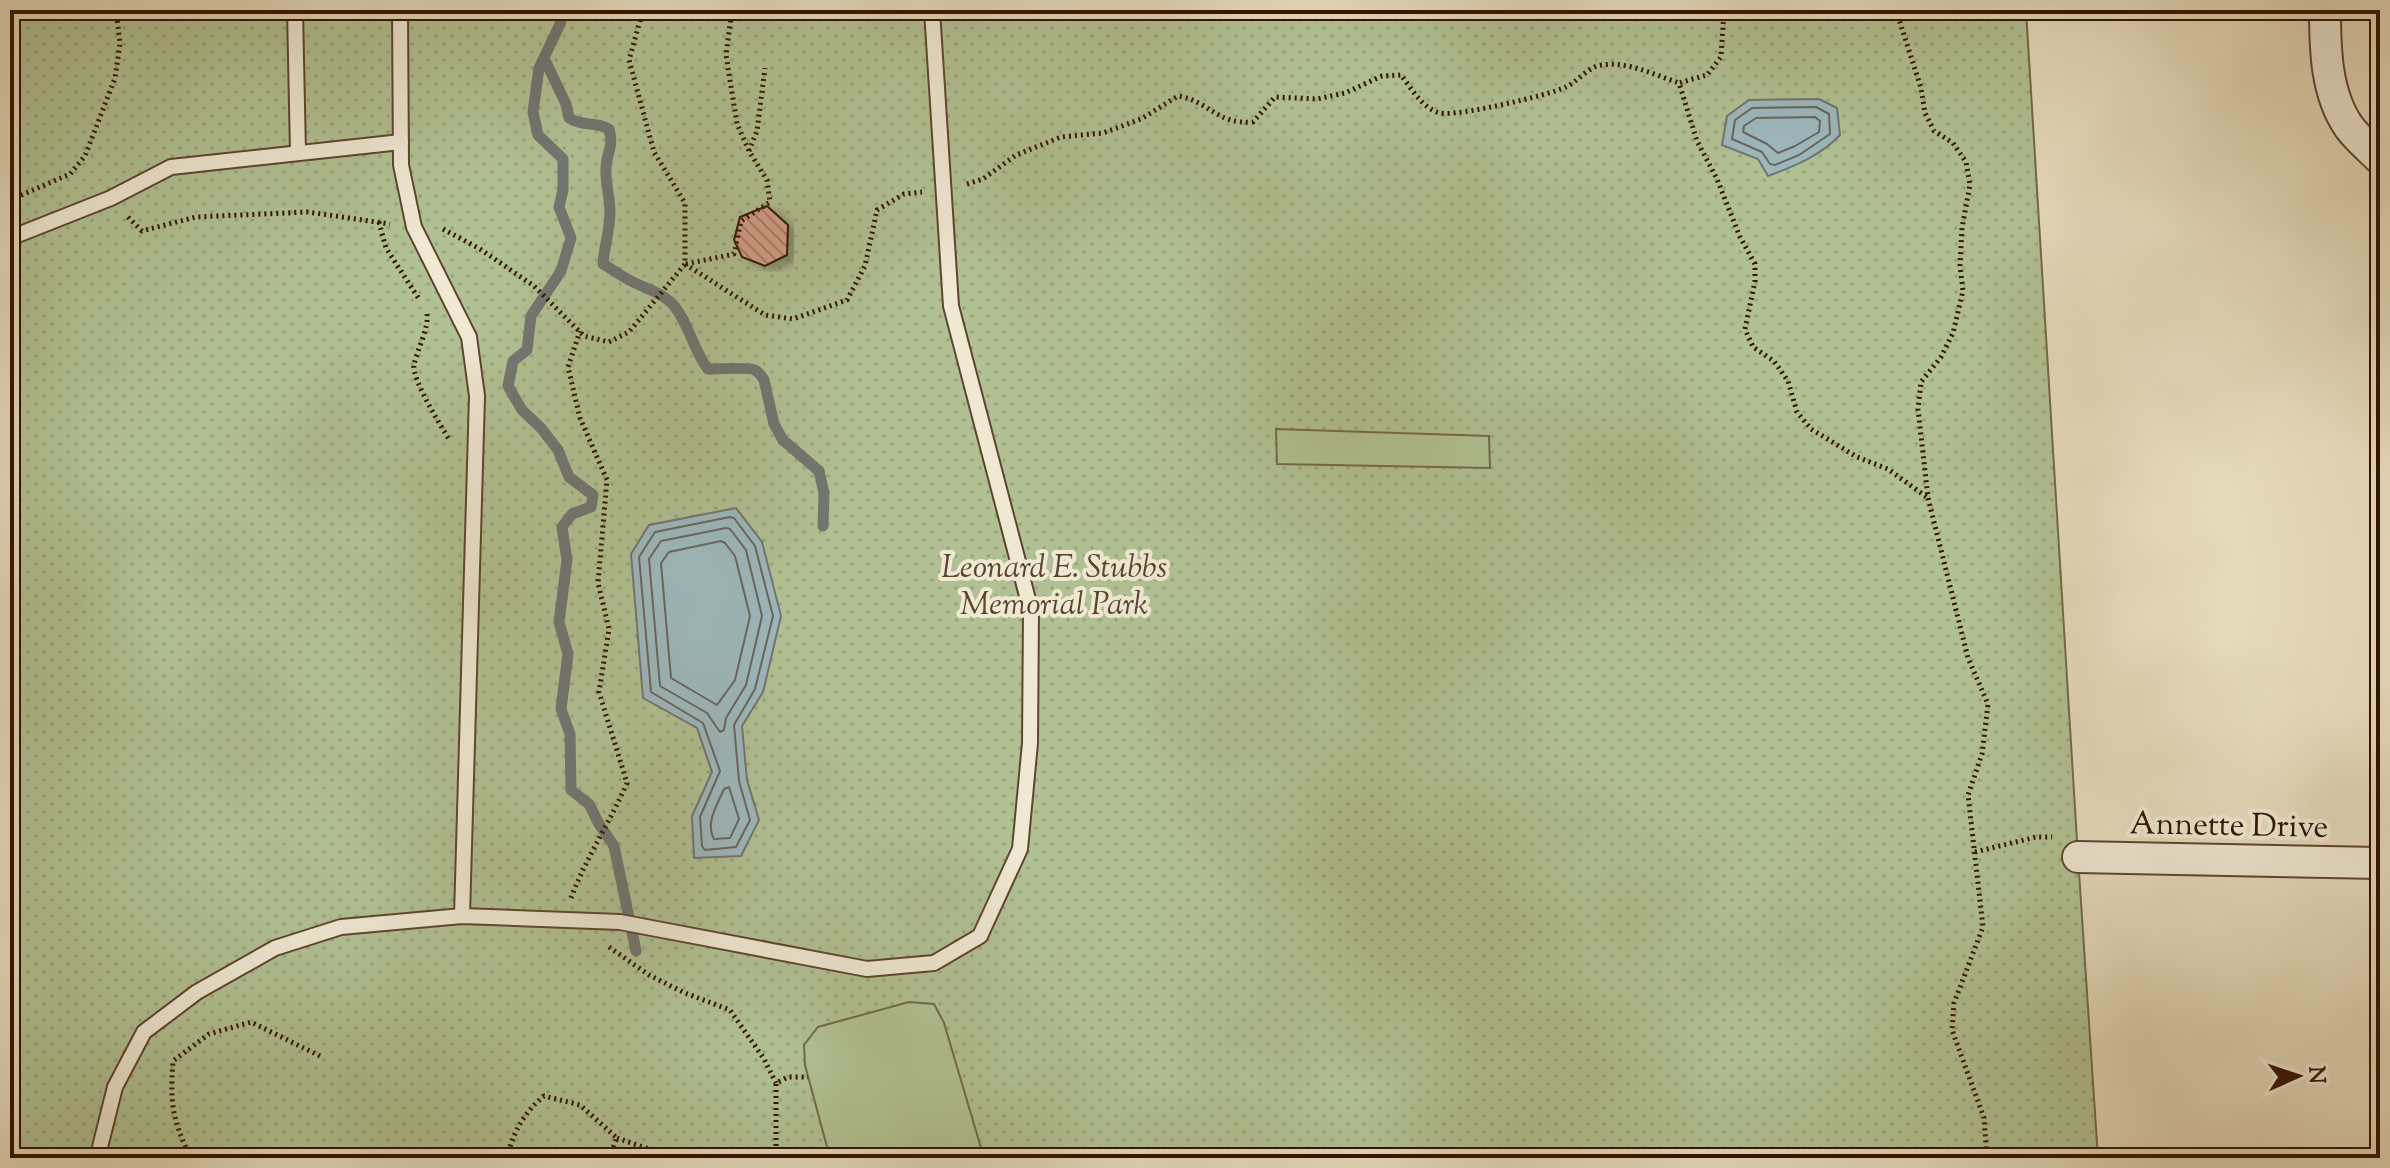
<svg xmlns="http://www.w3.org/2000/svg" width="2390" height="1168" font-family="'Sorts Mill Goudy',serif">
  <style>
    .grass { fill: url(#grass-dots); stroke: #726a4a; stroke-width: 2 }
    .garden { fill: #b1c193; stroke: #726a4a; stroke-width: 2 }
    .water { fill: #9db8bd; stroke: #727672; stroke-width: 2 }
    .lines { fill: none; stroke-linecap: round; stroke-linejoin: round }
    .shore { stroke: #686660; stroke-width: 2 }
    .stream { stroke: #727672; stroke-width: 11 }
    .building { fill: url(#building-back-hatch); stroke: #321302; stroke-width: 2; filter: url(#shadow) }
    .lane-casing { stroke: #5f4530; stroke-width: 18 }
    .street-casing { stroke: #5f4530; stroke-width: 34 }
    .path { stroke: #321302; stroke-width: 5; stroke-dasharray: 2 4; stroke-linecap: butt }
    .lane { stroke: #efe8d3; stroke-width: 14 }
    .street { stroke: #efe8d3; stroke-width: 30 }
    .labels { text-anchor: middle; stroke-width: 8; stroke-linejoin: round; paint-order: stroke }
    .park-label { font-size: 32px; font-style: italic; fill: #58472e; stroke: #efe8d3 }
    .street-label { font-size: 32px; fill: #321302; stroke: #efe8d3 }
  </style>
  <defs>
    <pattern id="grass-dots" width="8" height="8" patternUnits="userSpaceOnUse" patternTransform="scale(2)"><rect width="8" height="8" fill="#b1c193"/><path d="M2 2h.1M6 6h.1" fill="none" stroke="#99a57d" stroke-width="1.8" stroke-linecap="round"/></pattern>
    <pattern id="building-back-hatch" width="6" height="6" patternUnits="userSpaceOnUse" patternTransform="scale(2)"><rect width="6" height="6" fill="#d39e87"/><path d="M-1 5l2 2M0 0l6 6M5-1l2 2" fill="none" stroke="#ac806c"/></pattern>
    <filter id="shadow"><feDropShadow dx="9" dy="5" stdDeviation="4" flood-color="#0004"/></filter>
  </defs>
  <rect width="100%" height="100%" fill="#e6dbbc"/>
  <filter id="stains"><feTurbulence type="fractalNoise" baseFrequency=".0025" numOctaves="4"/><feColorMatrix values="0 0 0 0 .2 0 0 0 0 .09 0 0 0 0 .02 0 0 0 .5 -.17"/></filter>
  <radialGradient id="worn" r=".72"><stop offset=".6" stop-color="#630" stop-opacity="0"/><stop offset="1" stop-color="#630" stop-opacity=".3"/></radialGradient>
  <path class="grass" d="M10,10H2026L2078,857L2098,1158H10Z"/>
  <g class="garden">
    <path d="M1276,429L1489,436L1490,468L1277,464Z"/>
    <path d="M909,1002L934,1004L944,1023L984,1158H830L805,1065L804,1045L818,1027Z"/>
  </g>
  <g class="water">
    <path d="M1819,99L1837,108L1840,135C1820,156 1795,166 1768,176L1758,159L1722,145L1727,116L1749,100Z"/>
    <path d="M736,508L762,542L781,616L763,692L742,726L747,780L759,820L741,856L694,858L692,816L712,772L697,728L643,698L631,554L649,525Z"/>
  </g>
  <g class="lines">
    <g class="shore">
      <path d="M1816,107L1829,114L1830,134L1799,155L1775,165L1770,164L1762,152L1732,139L1735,120L1752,108Z"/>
      <path d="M1815,117L1820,121L1819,132L1795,146L1778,153L1767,144L1743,132L1744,126L1756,118Z"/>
      <path d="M730,517L734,518L755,546L773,616L755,689L734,725L739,781L750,820L736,847L705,850L702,846L700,817L720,771L703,723L651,692L639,557L655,532Z"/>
      <path d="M726,528L730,529L746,550L762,616L746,685L726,718L724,730L720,732L707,713L660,686L649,559L661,541Z"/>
      <path d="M721,541L725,543L735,556L750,616L735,680L717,705L671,678L661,563L669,552Z"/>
      <path d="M729,787L739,819L730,838L714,839C705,823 717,805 724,789Z"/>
    </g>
    <g class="stream">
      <path d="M560,10L561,22L539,68L533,112L538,135L563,159V190L559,207L571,238L561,271L531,316L527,350L513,361L508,386L522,410L541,428L558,450L569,477L593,495L591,507L572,514L562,527L567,560L559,622L568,654L561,709L570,734L571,790L589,804L599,824L614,846L636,951"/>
      <path d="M544,58L566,104L569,118C586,128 592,120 609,129C614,148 607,150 606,167C605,183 610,197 610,212C610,231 604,246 603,264C612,269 621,276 631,281C646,289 664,293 675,307C690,326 693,350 708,369C717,369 749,367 755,370C759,372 762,377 764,380L774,424L783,440L819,471L824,493L823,526"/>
    </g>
  </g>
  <path class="building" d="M767,206L788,225L787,255L765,266L742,257L734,240L740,217Z"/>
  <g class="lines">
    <defs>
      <g id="lane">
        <path d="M295,10L298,153"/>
        <path d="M400,10L401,165L414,227L469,337L477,396L462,916"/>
        <path d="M10,238L111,198L171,167L401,142"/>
        <path d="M100,1158V1147L115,1087L144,1032L197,992L275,948L341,927L462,916L620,922L867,969L934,963L980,936L1020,849L1030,743L1031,611L951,306L932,10"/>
      </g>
      <g id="street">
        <path d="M2325,10C2325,49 2326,94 2349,127C2358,139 2370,149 2380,159"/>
        <path d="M2078,857L2380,863"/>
      </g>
    </defs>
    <use href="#lane" class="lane-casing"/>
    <use href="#street" class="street-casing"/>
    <g class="path">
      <path d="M1724,10L1721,57L1707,75L1679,83L1697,141L1717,179L1740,237L1755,264V281L1745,329L1753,347L1774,361L1788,381L1797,412L1811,429L1857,457L1888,469L1928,498"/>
      <path d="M1896,10L1921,88L1925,113L1934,131L1953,143L1966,162L1970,185L1962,228L1960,266L1963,291L1953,333L1941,357L1921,382L1918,409L1928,498L1968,658L1988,704L1982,754L1968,795L1983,927L1954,1003L1952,1030L1984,1118L1987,1158"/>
      <path d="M749,151L757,131L765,68"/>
      <path d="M967,184L983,179L1016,155L1061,137L1103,133L1141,119L1178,96C1209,101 1217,125 1253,122L1275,97L1317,99L1345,93L1382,76L1401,75C1411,88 1423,109 1440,113C1456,117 1550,95 1566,87C1577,82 1589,66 1602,65C1627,61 1655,75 1679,83"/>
      <path d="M10,200L70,174L85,156L115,78L120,43L116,10"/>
      <path d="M128,217L142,231L196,217L308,212L390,224"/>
      <path d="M379,222L386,248L419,299"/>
      <path d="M443,229L480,249L534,286L584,336L609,342L629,332L685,264V203L654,152L629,60L643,10"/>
      <path d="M685,264L765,315L793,319L847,300L865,266L877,210L904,194L922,192"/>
      <path d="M686,264L734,254L741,221L770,202L767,180L749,151L737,124L726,55L732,10"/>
      <path d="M427,314C429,328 417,350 414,365C412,380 441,426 450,441"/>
      <path d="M1975,852L2036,837H2052"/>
      <path d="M571,898C586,858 610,822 627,783L599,692L609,629L598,583L607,480L580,418L568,367L580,331"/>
      <path d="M609,947L649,975L685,993L730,1010L764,1059L776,1083"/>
      <path d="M617,1138L675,1158"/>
      <path d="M10,1141L20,1158"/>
      <path d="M191,1158C172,1120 170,1103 173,1061L209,1034L251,1022L320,1056"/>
      <path d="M507,1158C512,1134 525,1111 544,1096L580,1105L617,1138L609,1158"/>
      <path d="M776,1158V1083L788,1077H808"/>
    </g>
    <use href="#lane" class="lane"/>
    <use href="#street" class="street"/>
  </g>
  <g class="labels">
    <g class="park-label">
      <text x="1054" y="577">Leonard E. Stubbs<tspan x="1054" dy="37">Memorial Park</tspan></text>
    </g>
    <g class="street-label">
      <text transform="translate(2229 824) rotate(1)" y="11">Annette Drive</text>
    </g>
  </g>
  <rect width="2390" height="1168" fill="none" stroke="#e6dbbc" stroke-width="40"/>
  <rect x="12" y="12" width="2366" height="1144" fill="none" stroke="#321302" stroke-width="4"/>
  <rect x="20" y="20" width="2350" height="1128" fill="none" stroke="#321302" stroke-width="2"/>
  <g transform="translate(2298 1076) rotate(87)" stroke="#efe8d3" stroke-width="6" paint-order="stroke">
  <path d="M0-6L14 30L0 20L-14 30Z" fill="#321302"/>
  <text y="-12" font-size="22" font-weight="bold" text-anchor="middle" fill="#321302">N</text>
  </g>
  <rect width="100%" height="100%" filter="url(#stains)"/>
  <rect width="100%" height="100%" fill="url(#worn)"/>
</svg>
